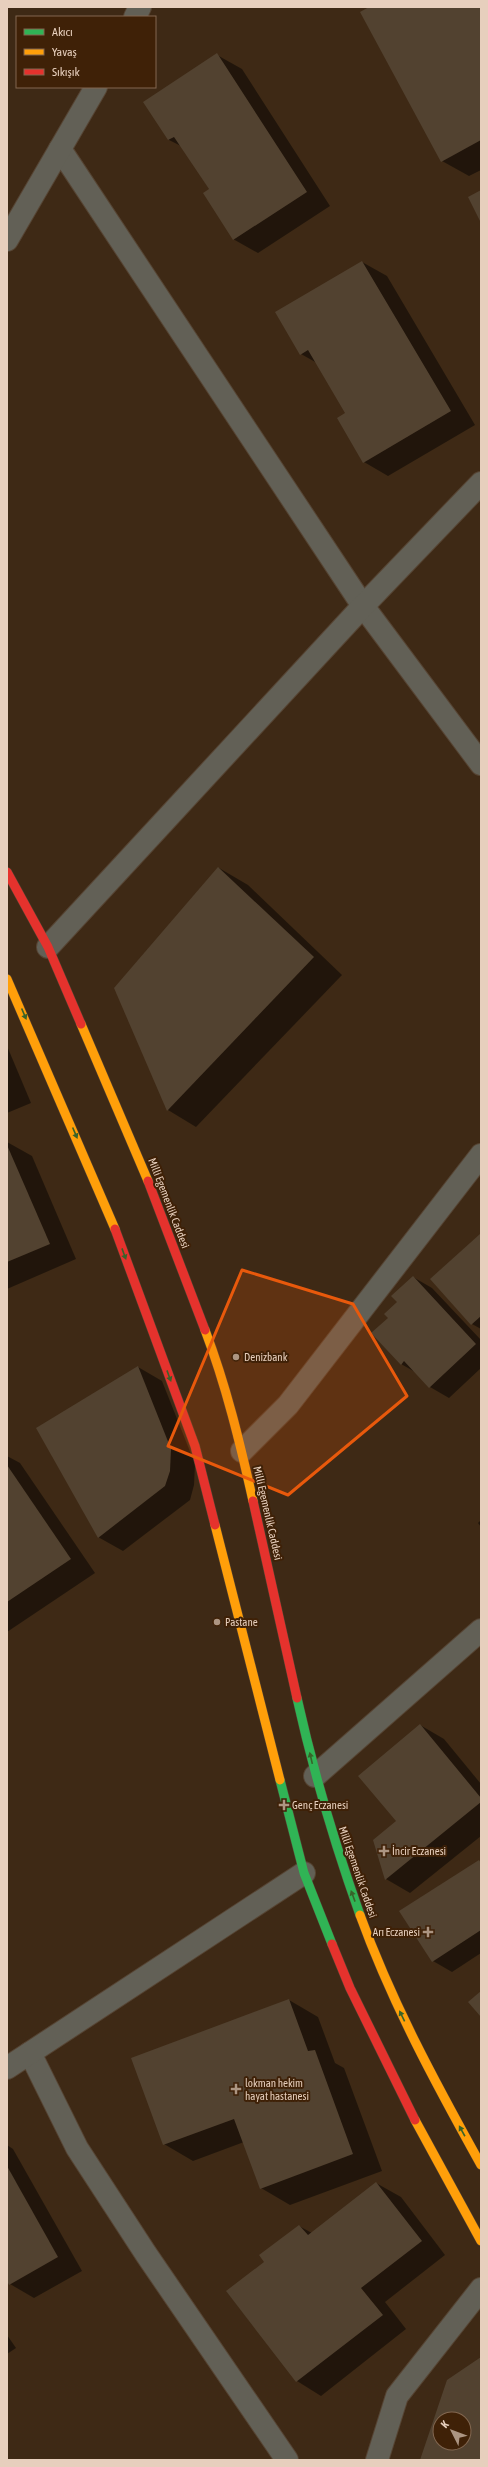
<svg xmlns="http://www.w3.org/2000/svg" width="488" height="2467" font-family="'Asap Condensed',sans-serif">
  <style>
    .shadow { fill: #0007 }
    .building { fill: #524230; fill-rule: evenodd }
    .lines { fill: none; stroke-linecap: round; stroke-linejoin: round }
    .street-casing { stroke: #564433; stroke-width: 24 }
    .fast-casing { stroke: #564433; stroke-width: 10 }
    .slow-casing { stroke: #564433; stroke-width: 10 }
    .jam-casing { stroke: #564433; stroke-width: 10 }
    .street { stroke: #626056; stroke-width: 22 }
    .fast { stroke: #30b455; stroke-width: 9 }
    .slow { stroke: #ff9f0a; stroke-width: 9 }
    .jam { stroke: #e5322d; stroke-width: 9 }
    .oneway { fill: #38632a }
    .marked { fill: #e8590c; fill-opacity: 0.2; stroke: #e8590c; stroke-width: 3; stroke-linejoin: round }
    .poi-dot { fill: #ac9582; stroke: #3f2107; stroke-width: 1.5 }
    .labels { text-anchor: middle; stroke-width: 4; stroke-linejoin: round; paint-order: stroke }
    .street-label { font-size: 11px; fill: #e7cfbd; stroke: #3f2107 }
    .poi-label { font-size: 11px; fill: #e7cfbd; stroke: #3f2107; text-anchor: start }
  </style>
  <rect width="100%" height="100%" fill="#3e2915"/>
  <g class="shadow">
    <path d="M371,7H481V170L469,176L442,161Z"/>
    <path d="M217,55L242,69L330,206L258,253L233,239L210,190L183,147L169,140L145,102Z"/>
    <path d="M362,262L387,276L475,425L388,476L364,462L347,414L317,363L301,354Z"/>
    <path d="M219,868L248,885L342,975L196,1127L168,1110Z"/>
    <path d="M7,1046L31,1103L7,1113Z"/>
    <path d="M7,1142L32,1156L76,1259L7,1289Z"/>
    <path d="M480,1235H481V1329L472,1324Z"/>
    <path d="M413,1277L432,1288L481,1340V1368L449,1398L430,1387L417,1373L401,1364L389,1318Z"/>
    <path d="M138,1367L162,1381L195,1464L194,1485L190,1500L123,1551L98,1537Z"/>
    <path d="M7,1456L20,1463L95,1573L7,1632Z"/>
    <path d="M481,1520V1527L478,1523Z"/>
    <path d="M420,1725L444,1739L481,1784V1836L410,1893L386,1879Z"/>
    <path d="M479,1861L481,1862V1953L452,1972L433,1961Z"/>
    <path d="M289,2000L318,2017L335,2063L344,2068L382,2171L290,2205L261,2188L244,2142L193,2161L164,2144Z"/>
    <path d="M7,2145L13,2149L82,2271L34,2298L10,2284L7,2279Z"/>
    <path d="M376,2183L401,2197L445,2255L385,2302L406,2329L321,2396L297,2381L227,2292L265,2262L299,2226L312,2233Z"/>
    <path d="M7,2335L16,2348L7,2354Z"/>
  </g>
  <g class="building">
    <path d="M369,7H481V140L441,162L360,12Z"/>
    <path d="M217,53L307,192L233,240L203,193L209,189L174,137L168,140L143,102Z"/>
    <path d="M481,190V223L468,197Z"/>
    <path d="M362,261L451,411L363,463L337,418L345,413L308,350L300,355L275,312Z"/>
    <path d="M218,867L314,957L167,1111L114,988Z"/>
    <path d="M7,1145L50,1244L7,1262Z"/>
    <path d="M480,1234L481,1316L471,1325L430,1279Z"/>
    <path d="M413,1276L476,1344L429,1388L404,1361L401,1365L371,1333L388,1318L384,1314L397,1302L391,1296Z"/>
    <path d="M138,1366L171,1449L170,1471L165,1486L98,1538L36,1428Z"/>
    <path d="M7,1465L71,1559L7,1602Z"/>
    <path d="M420,1724L481,1798V1802L385,1880L373,1840L396,1821L358,1776Z"/>
    <path d="M479,1860L481,1863V1930L432,1962L399,1911Z"/>
    <path d="M481,1991V2017L468,2002Z"/>
    <path d="M289,1999L308,2051L315,2050L353,2154L260,2189L234,2119L163,2145L131,2058Z"/>
    <path d="M7,2166L58,2257L9,2285L7,2281Z"/>
    <path d="M376,2182L422,2241L361,2288L383,2315L296,2382L226,2291L264,2262L259,2255L299,2225L308,2235Z"/>
    <path d="M481,2357V2460H420L447,2380ZM440,2419H464V2443H440Z"/>
  </g>
  <g class="lines">
    <defs>
      <g id="street">
        <path d="M135,17L140,7"/>
        <path d="M60,149L363,606L481,764"/>
        <path d="M7,240L96,87"/>
        <path d="M48,947L363,606L481,483"/>
        <path d="M242,1451L288,1405L481,1155"/>
        <path d="M315,1776L481,1630"/>
        <path d="M30,2053L77,2148L146,2254L287,2460"/>
        <path d="M7,2068L304,1873"/>
        <path d="M377,2460L397,2396L481,2289"/>
      </g>
      <g id="fast">
        <path d="M297,1698C314,1774 334,1842 360,1915"/>
        <path d="M280,1780L304,1873L332,1944"/>
      </g>
      <g id="slow">
        <path d="M7,979L115,1229"/>
        <path d="M81,1024L148,1181"/>
        <path d="M205,1330C226,1385 240,1443 253,1501"/>
        <path d="M215,1525L280,1780"/>
        <path d="M360,1915C392,2003 436,2084 481,2165"/>
        <path d="M415,2120L481,2241"/>
      </g>
      <g id="jam">
        <path d="M7,872L48,947L81,1024"/>
        <path d="M148,1181L205,1330"/>
        <path d="M115,1229L195,1446L215,1525"/>
        <path d="M253,1501L297,1698"/>
        <path d="M332,1944L350,1988L415,2120"/>
      </g>
    </defs>
    <use href="#street" class="street-casing"/>
    <use href="#fast" class="fast-casing"/>
    <use href="#slow" class="slow-casing"/>
    <use href="#jam" class="jam-casing"/>
    <use href="#street" class="street"/>
    <use href="#fast" class="fast"/>
    <use href="#slow" class="slow"/>
    <use href="#jam" class="jam"/>
  </g>
  <defs><path id="oneway-solid" d="M-6-.8H1V-3.2L6.5 0L1 3.2V.8H-6Z"/></defs>
  <g class="oneway">
    <use href="#oneway-solid" transform="translate(24 1014) rotate(67)"/>
    <use href="#oneway-solid" transform="translate(75 1133) rotate(67)"/>
    <use href="#oneway-solid" transform="translate(124 1254) rotate(70)"/>
    <use href="#oneway-solid" transform="translate(169 1376) rotate(70)"/>
    <use href="#oneway-solid" transform="translate(311 1758) rotate(-103)"/>
    <use href="#oneway-solid" transform="translate(353 1896) rotate(-110)"/>
    <use href="#oneway-solid" transform="translate(402 2016) rotate(-116)"/>
    <use href="#oneway-solid" transform="translate(462 2131) rotate(-119)"/>
  </g>
  <path class="marked" d="M242,1270L353,1304L407,1396L288,1495L168,1446Z"/>
  <g class="poi-dot">
    <circle cx="236" cy="1357" r="4"/>
    <circle cx="217" cy="1622" r="4"/>
    <path d="M282 1799h4v4h4v4h-4v4h-4v-4h-4v-4h4z"/>
    <path d="M382 1845h4v4h4v4h-4v4h-4v-4h-4v-4h4z"/>
    <path d="M426 1926h4v4h4v4h-4v4h-4v-4h-4v-4h4z"/>
    <path d="M234 2083h4v4h4v4h-4v4h-4v-4h-4v-4h4z"/>
  </g>
  <g class="labels">
    <g class="street-label">
      <text transform="translate(169 1203) rotate(69)" y="4">Milli Egemenlik Caddesi</text>
      <text transform="translate(268 1513) rotate(77)" y="4">Milli Egemenlik Caddesi</text>
      <text transform="translate(358 1872) rotate(71)" y="4">Milli Egemenlik Caddesi</text>
    </g>
    <g class="poi-label">
      <text x="244" y="1361">Denizbank</text>
      <text x="225" y="1626">Pastane</text>
      <text x="292" y="1809">Genç Eczanesi</text>
      <text x="392" y="1855">İncir Eczanesi</text>
      <text x="420" y="1936" text-anchor="end">Arı Eczanesi</text>
      <text x="245" y="2087">lokman hekim<tspan x="245" dy="13">hayat hastanesi</tspan></text>
    </g>
  </g>
  <rect width="488" height="2467" fill="none" stroke="#e7cfbd" stroke-width="16"/>
  <rect x="16" y="16" width="140" height="72" fill="#3f2107" stroke="#826750"/>
  <rect x="24" y="29" width="20" height="6" fill="#30b455" stroke="#826750"/>
  <text x="52" y="36" font-size="12" fill="#e7cfbd">Akıcı</text>
  <rect x="24" y="49" width="20" height="6" fill="#ff9f0a" stroke="#826750"/>
  <text x="52" y="56" font-size="12" fill="#e7cfbd">Yavaş</text>
  <rect x="24" y="69" width="20" height="6" fill="#e5322d" stroke="#826750"/>
  <text x="52" y="76" font-size="12" fill="#e7cfbd">Sıkışık</text>
  <g transform="translate(452 2431) rotate(312)"><circle r="19" fill="#3f2107" stroke="#826750"/>
  <path d="M0-3L7 15L0 10L-7 15Z" fill="#ac9582"/>
  <text y="-6" font-size="11" font-weight="bold" text-anchor="middle" fill="#e7cfbd">K</text>
  </g>
</svg>
